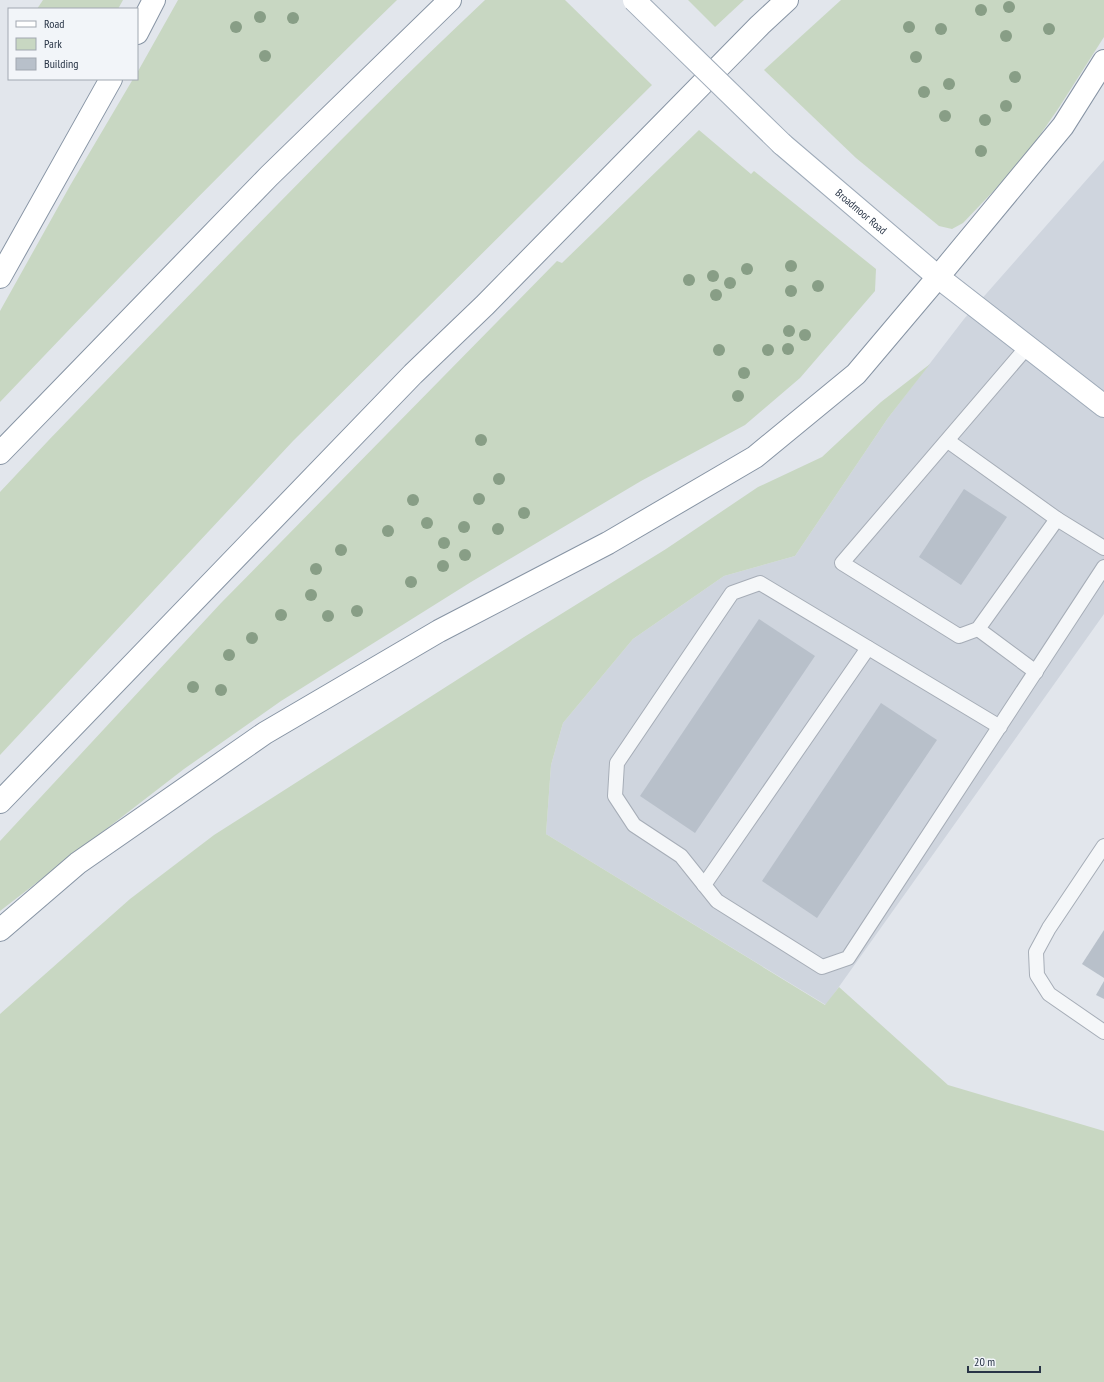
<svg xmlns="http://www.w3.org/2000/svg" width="1104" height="1382" font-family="'PT Sans Narrow',sans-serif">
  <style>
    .built { fill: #cfd5de }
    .green { fill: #c8d7c2 }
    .building { fill: #b8c0ca }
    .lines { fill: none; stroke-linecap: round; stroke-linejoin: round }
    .service-casing { stroke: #a6adb7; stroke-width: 16 }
    .primary-casing { stroke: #9fabb9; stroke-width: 24 }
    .motorway-casing { stroke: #8794a4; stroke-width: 24 }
    .service { stroke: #f5f7f9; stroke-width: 14 }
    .primary { stroke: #fff; stroke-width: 22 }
    .motorway { stroke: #fff; stroke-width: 22 }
    .primary-bridge-casing { stroke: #9fabb9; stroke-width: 24; stroke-linecap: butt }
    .primary-bridge { stroke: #fff; stroke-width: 22 }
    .tree { fill: #889e86 }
    .labels { text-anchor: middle; stroke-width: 4; stroke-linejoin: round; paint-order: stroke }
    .street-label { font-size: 11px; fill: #283446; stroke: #f2f5f9 }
  </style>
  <rect width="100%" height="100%" fill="#e2e6ec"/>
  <path class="built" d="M1104,160V614L826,1005L546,834L551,765L563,723L633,639L724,576L795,556L888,418L964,319Z"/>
  <g class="green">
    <path d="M43,0H123L118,9H37Z"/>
    <path d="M178,0H397C262,131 130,265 0,402V311L71,184L133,79H137V73Z"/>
    <path d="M485,0H565L652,85L293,441L0,755V492C66,421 134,352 202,282C295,186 388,91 485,0Z"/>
    <path d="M688,0H744L715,27Z"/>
    <path d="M841,0H1104V37L1058,109L1031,148L1006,178L963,223L952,229L939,226L856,158L764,70Z"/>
    <path d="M699,130L751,174L754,171L876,269L875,291L800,378L745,425L641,481L471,582L281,701L184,769L0,911V841L221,603L557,261L562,263Z"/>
    <path d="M930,364L888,418L795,556L724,576L633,639L563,723L551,765L546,834L825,1005L839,987L948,1085L1104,1131V1382H0V1014L130,899L214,835L524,637L666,549L758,487L822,457L881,402Z"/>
  </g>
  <g class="building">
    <path d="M964,489L1007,517L961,585L919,557Z"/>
    <path d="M759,619L815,656L695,833L640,796Z"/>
    <path d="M881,703L937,740L817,918L762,881Z"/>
    <path d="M1104,930V978L1082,964Z"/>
    <path d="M1104,981V999L1096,995Z"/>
  </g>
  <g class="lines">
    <defs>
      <g id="service">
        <path d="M1027,347L842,563L959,636L978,629L1057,519L1104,548"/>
        <path d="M948,441L1057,519"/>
        <path d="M978,629L1036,672"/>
        <path d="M1000,727L760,583L732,593L617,763L615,796L634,825L681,856L717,901L822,967L848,958L1104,567"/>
        <path d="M1104,846L1049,928L1036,952L1037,975L1049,994L1104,1032"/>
        <path d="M704,885L868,648"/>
      </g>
      <g id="primary">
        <path id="s1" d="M782,144L938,277L1104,406"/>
      </g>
      <g id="motorway">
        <path d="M137,33L154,0"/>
        <path d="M0,277L111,79"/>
        <path d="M0,453L269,176L450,0"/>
        <path d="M0,802L413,374L485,305L760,25L787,0"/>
        <path d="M0,930L78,863L265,733L439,631L608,543L755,457L856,374L938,277L1063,126L1104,61"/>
      </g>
    </defs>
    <use href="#service" class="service-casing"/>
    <use href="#primary" class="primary-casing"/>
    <use href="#motorway" class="motorway-casing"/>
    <use href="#service" class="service"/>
    <use href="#primary" class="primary"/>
    <use href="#motorway" class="motorway"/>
    <defs>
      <path id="primary-bridge" d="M634,0L782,144"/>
    </defs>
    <use href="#primary-bridge" class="primary-bridge-casing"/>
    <use href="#primary-bridge" class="primary-bridge"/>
  </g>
  <g class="tree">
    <circle cx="1009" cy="7" r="6"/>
    <circle cx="981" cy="10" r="6"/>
    <circle cx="260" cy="17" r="6"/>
    <circle cx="293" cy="18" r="6"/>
    <circle cx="236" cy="27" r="6"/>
    <circle cx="909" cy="27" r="6"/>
    <circle cx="941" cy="29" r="6"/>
    <circle cx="1049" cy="29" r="6"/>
    <circle cx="1006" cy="36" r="6"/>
    <circle cx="265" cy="56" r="6"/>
    <circle cx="916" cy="57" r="6"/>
    <circle cx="1015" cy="77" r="6"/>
    <circle cx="949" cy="84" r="6"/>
    <circle cx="924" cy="92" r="6"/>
    <circle cx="1006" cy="106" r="6"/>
    <circle cx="945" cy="116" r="6"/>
    <circle cx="985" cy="120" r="6"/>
    <circle cx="981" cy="151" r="6"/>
    <circle cx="791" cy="266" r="6"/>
    <circle cx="747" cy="269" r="6"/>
    <circle cx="713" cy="276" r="6"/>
    <circle cx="689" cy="280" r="6"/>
    <circle cx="730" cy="283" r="6"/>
    <circle cx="818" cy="286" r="6"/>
    <circle cx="791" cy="291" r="6"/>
    <circle cx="716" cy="295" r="6"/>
    <circle cx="789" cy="331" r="6"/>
    <circle cx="805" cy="335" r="6"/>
    <circle cx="788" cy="349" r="6"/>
    <circle cx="719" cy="350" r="6"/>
    <circle cx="768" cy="350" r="6"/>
    <circle cx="744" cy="373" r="6"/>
    <circle cx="738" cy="396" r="6"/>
    <circle cx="481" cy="440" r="6"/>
    <circle cx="499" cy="479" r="6"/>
    <circle cx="479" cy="499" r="6"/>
    <circle cx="413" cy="500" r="6"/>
    <circle cx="524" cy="513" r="6"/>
    <circle cx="427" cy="523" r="6"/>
    <circle cx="464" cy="527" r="6"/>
    <circle cx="498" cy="529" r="6"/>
    <circle cx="388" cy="531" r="6"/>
    <circle cx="444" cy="543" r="6"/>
    <circle cx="341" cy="550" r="6"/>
    <circle cx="465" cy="555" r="6"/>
    <circle cx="443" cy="566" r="6"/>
    <circle cx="316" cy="569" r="6"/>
    <circle cx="411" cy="582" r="6"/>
    <circle cx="311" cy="595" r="6"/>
    <circle cx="357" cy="611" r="6"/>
    <circle cx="281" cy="615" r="6"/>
    <circle cx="328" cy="616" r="6"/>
    <circle cx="252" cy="638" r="6"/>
    <circle cx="229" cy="655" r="6"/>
    <circle cx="193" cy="687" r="6"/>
    <circle cx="221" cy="690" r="6"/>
  </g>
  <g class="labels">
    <g class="street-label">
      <text dy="4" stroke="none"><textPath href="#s1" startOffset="104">Broadmoor Road</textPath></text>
    </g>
  </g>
  <rect x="8" y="8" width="130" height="72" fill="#f2f5f9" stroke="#a1a8b1"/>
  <rect x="16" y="21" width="20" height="6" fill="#ffffff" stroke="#a1a8b1"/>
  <text x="44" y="28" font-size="12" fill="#283446">Road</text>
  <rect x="16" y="38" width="20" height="12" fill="#c8d7c2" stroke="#a1a8b1"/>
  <text x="44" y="48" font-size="12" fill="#283446">Park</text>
  <rect x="16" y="58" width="20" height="12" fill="#b8c0ca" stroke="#a1a8b1"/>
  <text x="44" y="68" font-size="12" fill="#283446">Building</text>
  <path d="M968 1366v6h72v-6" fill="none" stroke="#283446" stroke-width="2"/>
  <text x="974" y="1366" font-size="12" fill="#283446" stroke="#f2f5f9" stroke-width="3" paint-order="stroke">20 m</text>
</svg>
